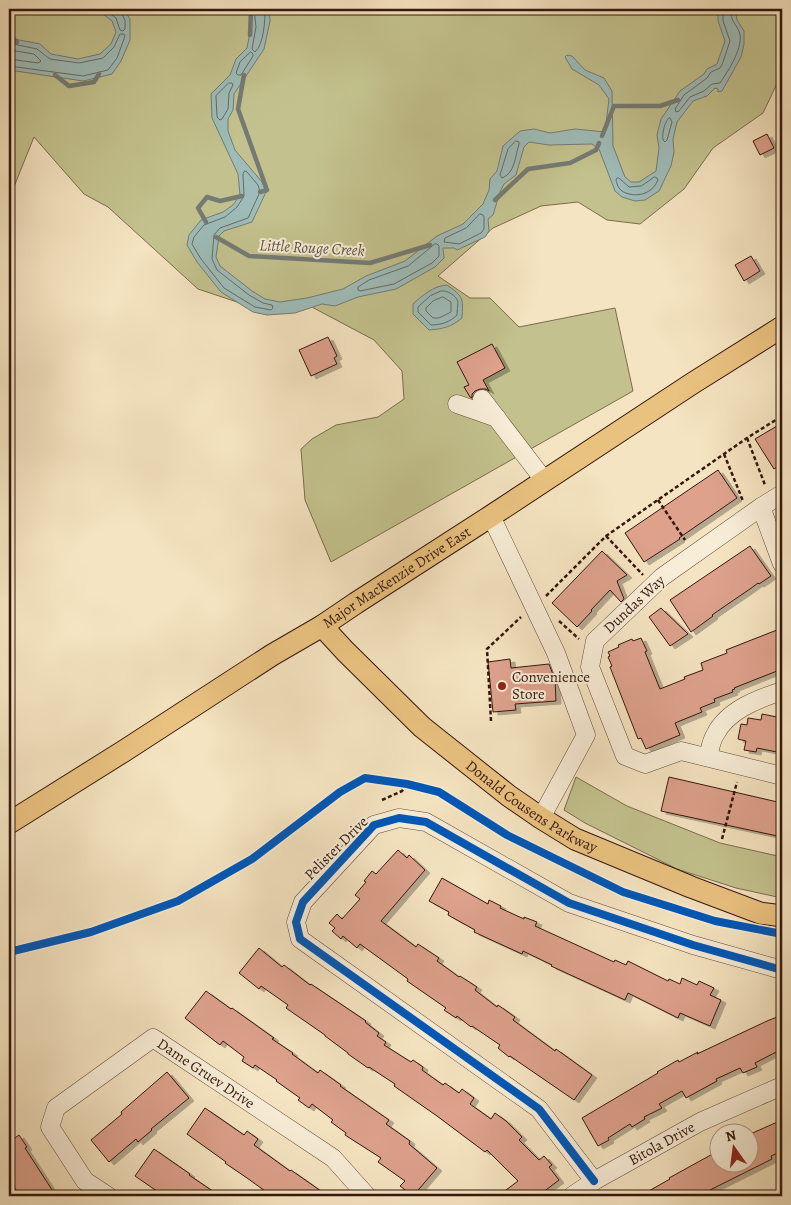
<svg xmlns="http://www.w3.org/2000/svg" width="791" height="1205" font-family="Alegreya,serif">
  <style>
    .green { fill: #c3c28e; stroke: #7c6c4d }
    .water { fill: #9ebdba; stroke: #747b74 }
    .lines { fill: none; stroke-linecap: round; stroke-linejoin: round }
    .shore { stroke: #696a63; stroke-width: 1 }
    .stream { stroke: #747b74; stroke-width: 4.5 }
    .building { fill: #dda18c; stroke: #34170c; filter: url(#shadow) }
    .minor-casing { stroke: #644a39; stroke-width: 19 }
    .major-casing { stroke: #34170c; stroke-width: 23 }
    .path { stroke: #34170c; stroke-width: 2.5; stroke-dasharray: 4 2.5; stroke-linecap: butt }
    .minor { stroke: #f8edd7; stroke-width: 18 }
    .major { stroke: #eac280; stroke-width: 21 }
    .cycleway-casing { stroke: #f8edd7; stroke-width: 11 }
    .cycleway { stroke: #0057b8; stroke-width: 8 }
    .poi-dot { fill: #8f2418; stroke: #f8edd7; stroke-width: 2 }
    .labels { text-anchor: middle; stroke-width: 4; stroke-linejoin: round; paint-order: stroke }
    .street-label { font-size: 15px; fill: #34170c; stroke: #f8edd7 }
    .poi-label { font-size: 15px; fill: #34170c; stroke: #f8edd7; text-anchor: start }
    .water-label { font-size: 16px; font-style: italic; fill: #595149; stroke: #f8edd7 }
  </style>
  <defs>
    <filter id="shadow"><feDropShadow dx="5" dy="3" stdDeviation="0" flood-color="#0004"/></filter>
  </defs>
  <rect width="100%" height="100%" fill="#f5e4c1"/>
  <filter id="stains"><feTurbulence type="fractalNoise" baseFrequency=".004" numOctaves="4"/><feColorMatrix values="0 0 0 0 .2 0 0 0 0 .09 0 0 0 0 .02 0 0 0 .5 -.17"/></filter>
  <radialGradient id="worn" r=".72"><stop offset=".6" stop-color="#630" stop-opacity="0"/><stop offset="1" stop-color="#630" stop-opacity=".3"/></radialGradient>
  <g class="green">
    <path d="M9,9H777L779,16L782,73L763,113L713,148L684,189L640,224L607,220L578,202L541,206L493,228L438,276L470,298H490L519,327L615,308L633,391L331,562L305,500L301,449L312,439L336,425L378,417L404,399L402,371L374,340L308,305L249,306L198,289L108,207L84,194L34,137L9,199Z"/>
    <path d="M576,777L627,806L720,843L782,857V898L736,888L677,869L585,823L564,810Z"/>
  </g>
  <g class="water">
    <path d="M97,9H123L125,11L130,19V40L121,61L112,74L83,81L9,70V38L40,44L51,54L78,59L100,54L111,44L116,32L112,21Z"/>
    <path d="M250,9H269L270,21L264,49L234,94L233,110L228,119V131L235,150L262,182L266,192L252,222L224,231L219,236L216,257L220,266L252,291L265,299L280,302L307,298L343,289L366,276L405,261L437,236L463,224L483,204L489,190L490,179L497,171L503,146L520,131L534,129L550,133L575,129L605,132L609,99L599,85L572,69L565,57L567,55L572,56L585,70L604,78L612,91L613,146L625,177L631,182H639L656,171L659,148L657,135L661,119L680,91L704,74L707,69L717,64L725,41L718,21V16L714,9H735L737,20L744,31V44L741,57L722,91L718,92V89L715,88L707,96L693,101L677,122L673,139L674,152L671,166L659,191L645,200L635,201L622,197L615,191L599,149L592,144L549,145L529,142L524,147L516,175L504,184L500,192L493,215L488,219L489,231L485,237L457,250L454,248H443L444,258L435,267L396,289L358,297L335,306L322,304L295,313L267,315L253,312L221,292L197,262L187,245L189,235L201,220L223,212L233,205L240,195L238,174L212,118L211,94L230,75L236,59L247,48L251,27L249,12Z"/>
    <path d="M447,285C464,297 463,298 462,318C451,327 443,329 429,330L413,314V304C423,295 433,286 447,285Z"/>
  </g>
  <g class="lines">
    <g class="shore">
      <path d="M104,9L116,18L120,30L123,31L125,29V20L121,13L120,9"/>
      <path d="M254,9L256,27L252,49L255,52C264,44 265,21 265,9"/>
      <path d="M720,9L723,14V21L730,41L722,65L720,68L711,72L707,78L684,95L675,109L676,112L679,111L690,97L704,91L712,84L720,83C728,71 745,46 739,31C734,21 731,22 731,9"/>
      <path d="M9,43L37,49L50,59L79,63L103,58L114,47L120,34H123L125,35L124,39L117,58L108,70L83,76L9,66"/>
      <path d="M9,50L34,54L41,61L38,63L9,59"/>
      <path d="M251,52L253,54V56L241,75H238L236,73L240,62Z"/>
      <path d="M229,83H232L233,85L229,93L228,109L222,119L220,120L217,117L216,96Z"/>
      <path d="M670,118L672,122L667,140L665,142L663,140C662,134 664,124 668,119Z"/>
      <path d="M516,141L519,142V144C515,157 515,173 502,178L500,175L508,149Z"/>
      <path d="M245,171L247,172L258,185L260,192L248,218L220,228L214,235L212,259L217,270L249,295L263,303L272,305L273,308L271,310L255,307L224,288L201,259L192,244L194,237L204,225L225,217L237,207L244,196L243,174Z"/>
      <path d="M655,177L657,178L658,180C653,192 641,197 629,194C625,193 621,191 619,188C618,187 616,181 616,180L617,178H619L629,187L641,186Z"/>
      <path d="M480,214L483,215L484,217V229L481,233L459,244L444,242L445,238L466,228Z"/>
      <path d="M435,244H437L439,246V256L432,263L394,284L360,291L358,290V287L369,280L408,266Z"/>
      <path d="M441,291C447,290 456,295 458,302C458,306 457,311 457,315C450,322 441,325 431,325L418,312V307L430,296Z"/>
      <path d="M443,297L451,302V312L439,318H433L426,311V308L433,301Z"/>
    </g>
    <g class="stream">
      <path d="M9,35L17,42"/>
      <path d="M250,35L251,9"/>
      <path d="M55,75L69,86L94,82L99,74"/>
      <path d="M244,75L238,109L267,190L260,192"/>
      <path d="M602,136L614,106H660L678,100"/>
      <path d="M495,200L528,169L570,163L596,150L599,143"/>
      <path d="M206,222L198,208L207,197L220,201L242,196"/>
      <path d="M216,237L249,256L370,263L430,245"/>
    </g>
  </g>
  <g class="building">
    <path d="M767,134L774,148L760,155L753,141Z"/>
    <path d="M751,256L760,271L744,281L735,265Z"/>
    <path d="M328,337L337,356L334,358L337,364L311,376L299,350Z"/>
    <path d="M492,344L505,368L483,380L489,391L486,389H480L475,391L472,394V398L470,397L464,387L469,385L457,362Z"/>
    <path d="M782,423V464L774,469L755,439Z"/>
    <path d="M718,470L737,498L679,538L680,539L644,562L625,533Z"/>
    <path d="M750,546L771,576L759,584L758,583L750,589L725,606L712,615L713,616L691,632L670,600Z"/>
    <path d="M602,551L627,575L617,581L624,599L621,602L610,590L591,610L592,611L577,627L552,603Z"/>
    <path d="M661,608L688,634L670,646L649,617Z"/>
    <path d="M782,628V669L734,688L735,689L732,690L733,692L714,699L715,702L700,708L702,712L675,723L680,735L646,749L641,738L638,739L610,667L612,666L608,657L610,656L608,652L619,647L618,645L632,639L633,641L641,638L647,651L645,652L660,689L685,679L684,677L703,670L701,663L727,653L726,650Z"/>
    <path d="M510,659L511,668L549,664L555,680L556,701L515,704L516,710L493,712L488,662Z"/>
    <path d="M762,714L782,718V753L757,748L756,752L744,750L746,741L738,739L741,724L747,725L748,718L761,720Z"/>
    <path d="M669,777L782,803V837L661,811Z"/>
    <path d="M398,850L407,858L409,855L425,870L381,921L416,947L418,944L439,958L437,961L459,977L460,976L477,987L475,990L497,1007L498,1005L515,1017L513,1020L555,1051L556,1049L592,1075L574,1100L510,1056L509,1057L498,1048L500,1045L472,1026L471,1027L457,1016L456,1018L444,1010L446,1008L407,981L408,979L360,944L357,948L343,936L341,939L332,931L335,928L329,923L337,914L342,919L360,899L355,895L366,882L364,881L372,871L376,874Z"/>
    <path d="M442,878L488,904L489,900L501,906L500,908L524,919V917L537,922L535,926L614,962L615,960L626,965L628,961L668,981L669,979L680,984L682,978L697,985L699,981L714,988L710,995L721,1000L710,1026L680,1013L678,1018L628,993L625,1000L551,966L552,965L523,951L522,954L474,932L475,930L448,915L449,912L429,901Z"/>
    <path d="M259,948L282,967L284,965L310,985L311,984L366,1021L365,1022L379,1033L377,1036L386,1042L384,1045L411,1062L413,1060L423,1067L422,1070L443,1085L445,1083L459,1093L462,1089L474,1098L470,1104L491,1119L495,1113L506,1121L522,1137L519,1140L539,1160L544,1156L552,1165L549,1167L559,1180L538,1196H498L518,1181L487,1150L485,1152L437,1116L394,1086L395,1084L369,1067L368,1068L348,1054V1053L325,1036V1035L286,1008L288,1005L261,986L259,989L239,973Z"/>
    <path d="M206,991L231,1009L232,1008L274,1038L272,1039L293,1053L292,1054L318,1073L320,1070L341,1085L340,1086L389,1120L386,1124L410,1141L409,1144L437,1168L413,1196L400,1186L405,1181L378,1162L381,1158L345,1135L346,1133L331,1122L333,1120L312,1104L309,1108L298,1100L300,1098L276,1081L277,1080L255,1065L253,1068L242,1061L244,1057L223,1041L220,1045L185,1018Z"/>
    <path d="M782,1015V1049L755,1063L757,1067L743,1073L740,1068L716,1079L717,1081L686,1098L682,1091L659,1104L662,1108L644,1117L645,1119L632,1127L630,1124L608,1138L609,1140L598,1146L582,1118L658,1073L657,1072L678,1060L679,1062L698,1052L697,1054L767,1021Z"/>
    <path d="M167,1072L189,1098L151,1129L152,1130L138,1142L136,1139L109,1162L91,1140L122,1114L121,1112Z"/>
    <path d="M205,1108L244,1135L247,1131L258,1139L254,1145L290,1171L291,1170L328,1196H272L247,1178L225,1163L226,1162L187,1134Z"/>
    <path d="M782,1120V1151L771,1156L772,1159L698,1196H640L670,1179L669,1178L718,1151V1162H748V1135Z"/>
    <path d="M19,1135L27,1147L25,1148L56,1196H20L9,1179V1142Z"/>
    <path d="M154,1149L190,1174L189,1175L220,1196H164L135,1176Z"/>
  </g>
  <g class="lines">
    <defs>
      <g id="minor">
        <path d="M482,399L544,480"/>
        <path d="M457,404L497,418"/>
        <path d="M782,494L761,507L782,564"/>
        <path d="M761,507L662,577L595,641L590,667L625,756L645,764L681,751L782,776"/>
        <path d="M491,516L556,653L586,735L541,818"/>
        <path d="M708,757C710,750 711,741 715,735C727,710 758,699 782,691"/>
        <path d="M594,1181L539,1109L300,939L296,922L303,902L374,825L399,818L426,822L569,903L693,945L782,970"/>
        <path id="s1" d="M108,1196L85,1181L50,1127L56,1108L153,1038L333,1158L367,1196"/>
        <path id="s2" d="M572,1196L594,1181L700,1122L782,1086"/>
      </g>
      <g id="major">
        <path id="s3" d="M322,626L345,651L422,727L509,796L541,818L575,839L691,887L760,913L782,916"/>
        <path id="s4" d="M9,823L124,751L272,655L322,626L356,603L491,516L693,383L782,327"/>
      </g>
    </defs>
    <use href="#minor" class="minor-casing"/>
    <use href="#major" class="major-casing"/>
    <g class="path">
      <path d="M747,438L765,485"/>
      <path d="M724,454L743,501"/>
      <path d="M658,500L685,540"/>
      <path d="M606,536L643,575"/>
      <path d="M546,596L606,536L747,438L782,416"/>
      <path d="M559,621L579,639"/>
      <path d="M491,721L487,649L521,617"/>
      <path d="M382,800L402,791L407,784"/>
      <path d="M722,839L737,782"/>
    </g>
    <use href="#minor" class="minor"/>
    <use href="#major" class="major"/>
    <defs>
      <g id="cycleway">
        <path d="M9,952L91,932L178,901L252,859L340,792L365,778L407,784L439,792L507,835L623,892L715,921L782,934"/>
        <path d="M594,1181L539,1109L300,939L296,922L303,902L374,825L399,818L426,822L569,903L693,945L782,970"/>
      </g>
    </defs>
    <use href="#cycleway" class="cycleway-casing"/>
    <use href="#cycleway" class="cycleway"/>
  </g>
  <circle class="poi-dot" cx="502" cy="686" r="5"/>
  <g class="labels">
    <g class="street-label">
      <text dy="5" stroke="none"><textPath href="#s4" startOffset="459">Major MacKenzie Drive East</textPath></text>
      <text transform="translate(634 604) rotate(-43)" y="5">Dundas Way</text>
      <text dy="5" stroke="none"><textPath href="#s3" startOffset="278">Donald Cousens Parkway</textPath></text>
      <text transform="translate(336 848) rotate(-45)" y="5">Pelister Drive</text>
      <text dy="5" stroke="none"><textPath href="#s1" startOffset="295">Dame Gruev Drive</textPath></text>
      <text dy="5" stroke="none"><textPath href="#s2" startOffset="104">Bitola Drive</textPath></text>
    </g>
    <g class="poi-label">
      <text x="512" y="682">Convenience<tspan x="512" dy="17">Store</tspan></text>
    </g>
    <g class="water-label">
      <text transform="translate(312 247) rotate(3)" y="6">Little Rouge Creek</text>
    </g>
  </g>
  <rect width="791" height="1205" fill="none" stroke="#f5e4c1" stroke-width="30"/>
  <rect x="10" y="10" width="771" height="1185" fill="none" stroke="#34170c" stroke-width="2.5"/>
  <rect x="15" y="15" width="761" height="1175" fill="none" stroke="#34170c"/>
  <g transform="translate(734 1148) rotate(346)"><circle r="24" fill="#f8edd7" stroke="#aa9786"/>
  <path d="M0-4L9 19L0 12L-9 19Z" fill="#8f2418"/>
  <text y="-8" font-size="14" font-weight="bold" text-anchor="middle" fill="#34170c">N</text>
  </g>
  <rect width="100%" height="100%" filter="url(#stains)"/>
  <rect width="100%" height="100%" fill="url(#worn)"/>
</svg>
